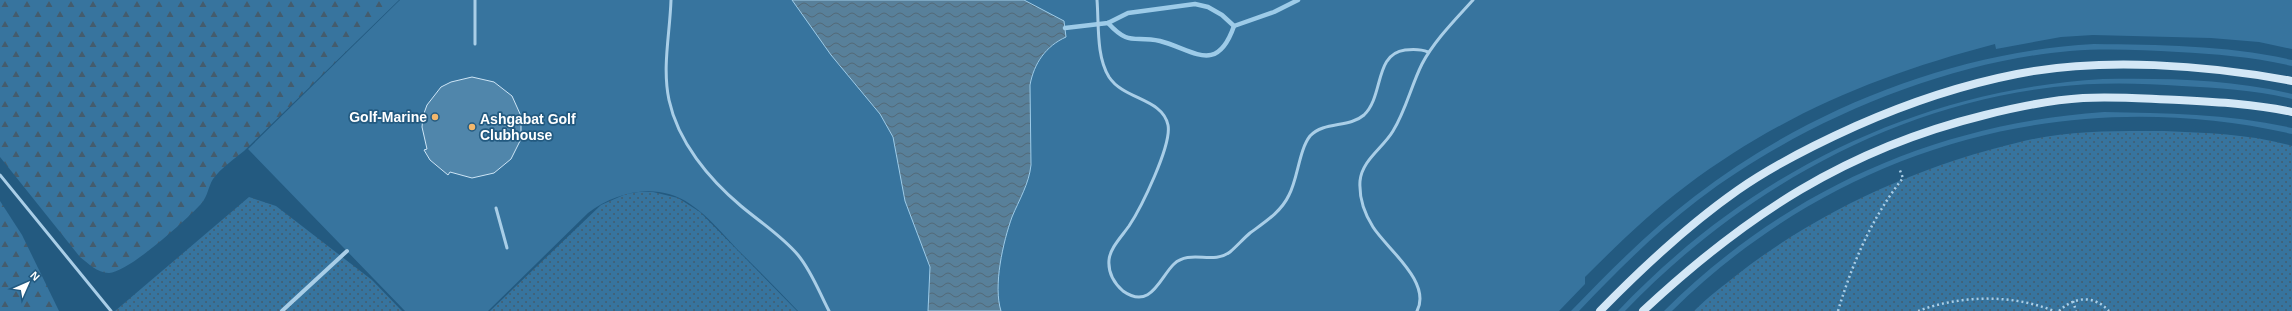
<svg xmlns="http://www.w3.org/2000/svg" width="2292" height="311" font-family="Helvetica,sans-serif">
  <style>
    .green { fill: #37749e }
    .forest { fill: url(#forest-firs) }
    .park { fill: url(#park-dots) }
    .water { fill: url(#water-waves); stroke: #9dcbe8 }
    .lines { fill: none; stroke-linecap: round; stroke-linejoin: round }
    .stream { stroke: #9dcbe8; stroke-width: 4.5 }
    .building { fill: #5086ab; stroke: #cde5f6 }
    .path { stroke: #a9cee7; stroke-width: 2.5; stroke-dasharray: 2 3; stroke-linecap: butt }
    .lane { stroke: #a9cee7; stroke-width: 3 }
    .street { stroke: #a9cee7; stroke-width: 4 }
    .secondary { stroke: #d3e7f6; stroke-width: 8 }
    .poi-dot { fill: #f2b76c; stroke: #235a80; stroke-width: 1.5 }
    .labels { text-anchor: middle; stroke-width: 3.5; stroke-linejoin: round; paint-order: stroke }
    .poi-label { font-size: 14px; font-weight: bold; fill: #fff; stroke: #235a80; text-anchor: end }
  </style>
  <defs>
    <pattern id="forest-firs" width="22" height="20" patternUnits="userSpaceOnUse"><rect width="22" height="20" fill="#37749e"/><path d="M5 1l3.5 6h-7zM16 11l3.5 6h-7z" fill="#445c6d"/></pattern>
    <pattern id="park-dots" width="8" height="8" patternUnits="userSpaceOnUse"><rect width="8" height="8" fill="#37749e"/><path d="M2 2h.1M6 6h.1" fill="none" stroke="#445c6d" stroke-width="1.8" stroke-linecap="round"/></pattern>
    <pattern id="water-waves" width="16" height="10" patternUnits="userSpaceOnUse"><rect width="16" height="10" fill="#58809a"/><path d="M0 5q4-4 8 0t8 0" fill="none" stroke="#536977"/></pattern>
  </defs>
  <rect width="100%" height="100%" fill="#235a80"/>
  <g class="green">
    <path d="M400,0H2292V49L2259,42L2211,38L2093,35L2061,37L1996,49L1995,44C1880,74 1782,114 1686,186C1650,213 1617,245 1585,277V284L1559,311H798C778,290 757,269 736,248C722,233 708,216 690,204C658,182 617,191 588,213L488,311H405L248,149Z"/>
    <path d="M2094,44C2160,45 2227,45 2292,60V66C2254,57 2216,54 2178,52C2142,50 2106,48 2070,51C1943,62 1799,123 1698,200C1655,233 1616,272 1579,311H1571C1610,271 1650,230 1695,196C1807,110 1952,52 2094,44Z"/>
    <path d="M2103,79C2165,78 2231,79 2292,94V99C2256,90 2219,88 2182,86C2140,83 2097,82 2054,87C1890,106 1738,193 1625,311H1618C1747,175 1915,90 2103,79Z"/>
    <path d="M2104,112C2167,113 2230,114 2292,128V134C2065,83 1838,147 1672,311H1664C1785,191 1934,124 2104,112Z"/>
  </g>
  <g class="forest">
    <path d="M0,0H399L244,151C234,159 221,168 213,179C208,187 208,196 201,204C186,220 129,272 109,273C97,273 88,263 80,257L0,157Z"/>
    <path d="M0,201L22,235L59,311H0Z"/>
  </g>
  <g class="park">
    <path d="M2164,131C2207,133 2251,134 2292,146V311H1694C1708,297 1723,286 1738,274C1820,210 1919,166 2020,142C2067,130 2117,131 2164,131Z"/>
    <path d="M639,192H653L678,198L700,212L797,311H490L601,205L626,194Z"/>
    <path d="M249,197L276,206L372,280L402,311H115Z"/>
  </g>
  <path class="water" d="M792,0H1024L1064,21L1066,37C1046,46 1034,63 1030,85L1031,165C1029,184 1019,200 1012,217C1003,242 993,286 1001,311H928L930,267L905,201L893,137L880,114L831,55Z"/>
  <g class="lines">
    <g class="stream">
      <path d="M1108,23C1130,47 1134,35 1160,41C1194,50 1217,75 1234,26"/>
      <path d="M1065,28L1108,23L1128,13L1195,4L1208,7L1222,15L1234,26L1274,12L1298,0"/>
    </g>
  </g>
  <path class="building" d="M472,77L494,82L512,96L521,116V139L511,159L494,173L472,178L450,172L448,175L430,160L424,150L427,149L422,127L423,116L427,105L441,87L451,82Z"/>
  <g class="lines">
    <g class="path">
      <path d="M2073,301L2076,311"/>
      <path d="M1838,311C1852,264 1872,217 1903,178L1899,168"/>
      <path d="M1918,311C1961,295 2012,294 2054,311"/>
      <path d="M2059,311C2075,296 2094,295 2109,311"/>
    </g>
    <g class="lane">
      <path d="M475,0V44"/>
      <path d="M671,0C670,33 662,67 669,100C678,142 709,179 741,206C760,222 782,236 798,255C812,272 819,292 829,311"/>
      <path d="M1097,0C1099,24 1096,56 1109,77C1124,100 1162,98 1168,125C1172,145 1141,208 1129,226C1122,236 1110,248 1109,260C1108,272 1114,283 1123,291C1151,311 1160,277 1174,264C1190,249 1213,265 1230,252C1237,246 1243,239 1250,233C1265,222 1281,212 1289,195C1298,178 1299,150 1310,136C1324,121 1349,128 1364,115C1384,96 1374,54 1405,50C1414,49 1421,49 1428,52"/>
      <path d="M0,175L111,311"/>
      <path d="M496,208L507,248"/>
      <path d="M1417,311C1432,282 1387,249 1373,227C1364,213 1359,197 1360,181C1362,160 1383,148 1393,131C1406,110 1411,86 1422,64C1434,41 1455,20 1473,0"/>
    </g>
    <path class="street" d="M282,311L347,251"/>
    <g class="secondary">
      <path d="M1600,311C1643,267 1688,225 1738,190C1775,164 1816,144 1856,126C1908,103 1961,85 2017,74C2102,57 2207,65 2292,81"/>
      <path d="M1643,311C1746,215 1846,149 1985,115C2017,107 2050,100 2083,98C2115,96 2147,99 2179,100C2217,102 2255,104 2292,112"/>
    </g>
  </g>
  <g class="poi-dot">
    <circle cx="435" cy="117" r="4"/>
    <circle cx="472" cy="127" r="4"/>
  </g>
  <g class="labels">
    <g class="poi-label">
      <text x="427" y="122">Golf-Marine</text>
      <text x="480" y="124" text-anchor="start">Ashgabat Golf<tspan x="480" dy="16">Clubhouse</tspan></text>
    </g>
  </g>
  <g transform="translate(28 283) rotate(45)" stroke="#235a80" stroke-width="3" paint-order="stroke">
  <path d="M0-3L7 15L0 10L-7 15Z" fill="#ffffff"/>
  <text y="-6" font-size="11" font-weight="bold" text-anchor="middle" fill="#ffffff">N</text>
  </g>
</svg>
